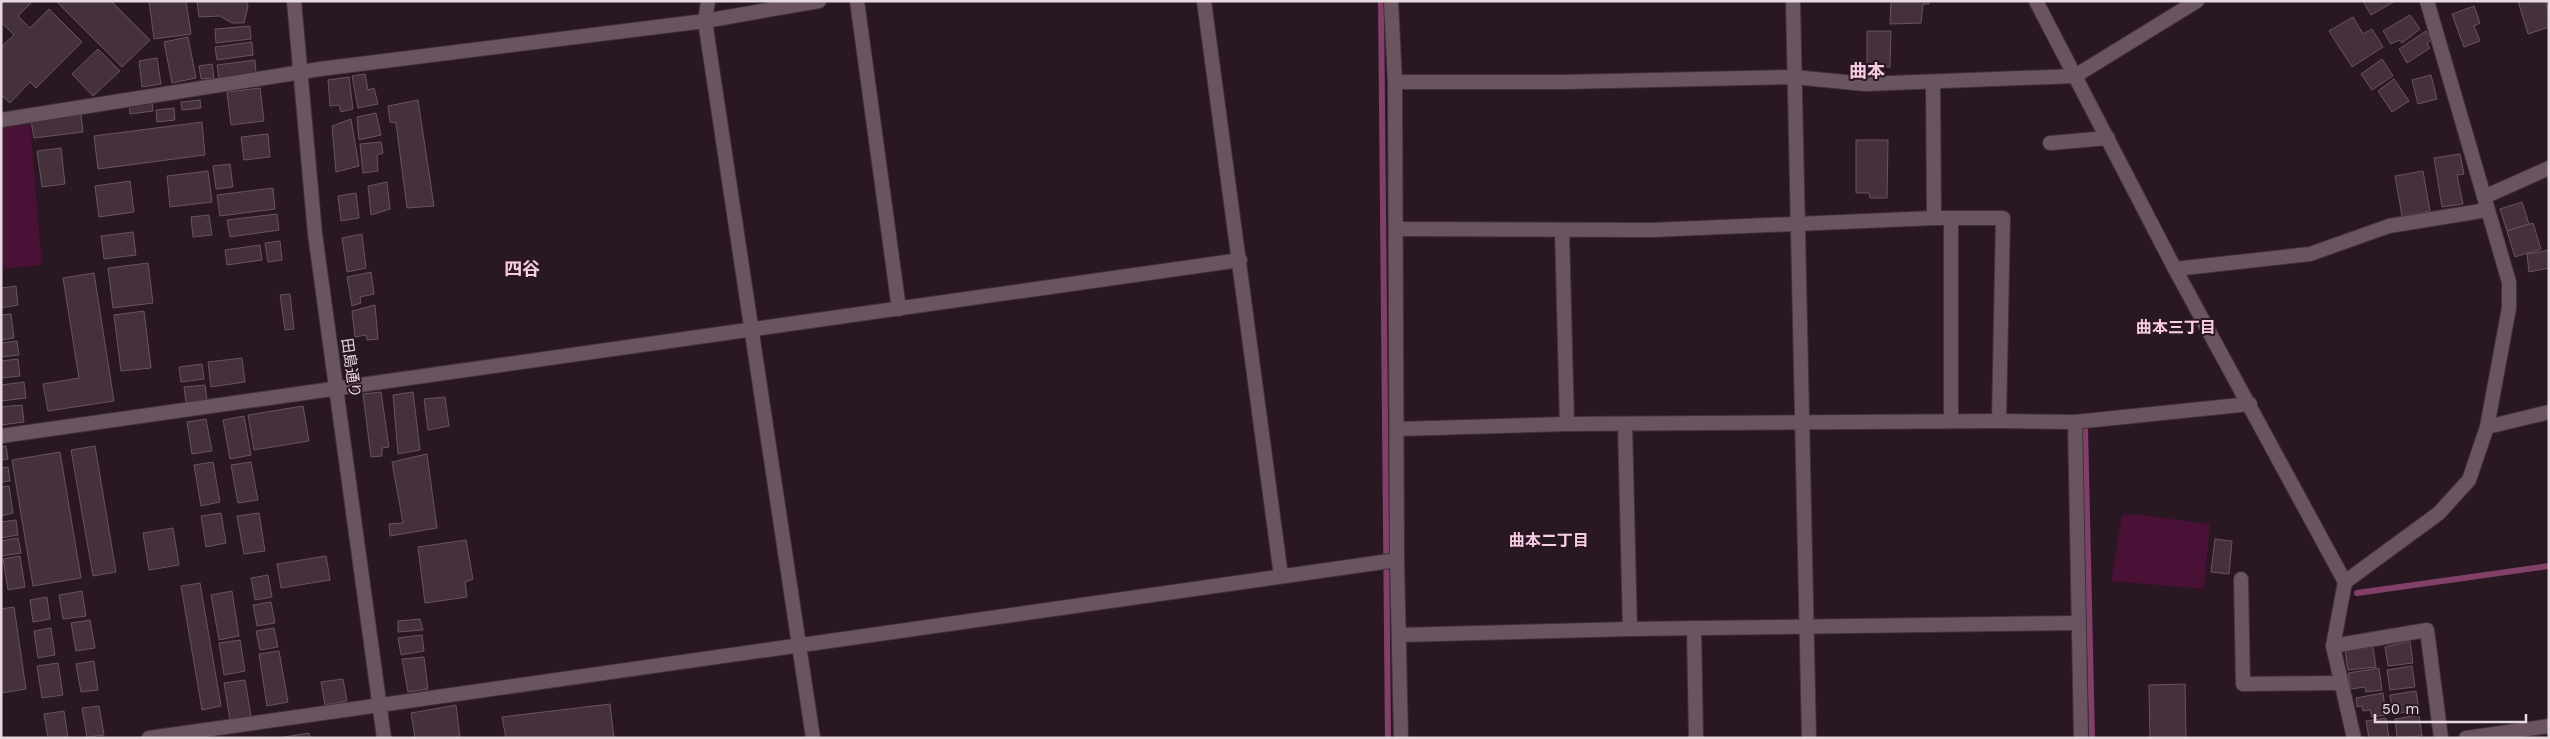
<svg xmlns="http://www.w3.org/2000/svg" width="2550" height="739" font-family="'Work Sans','Noto Sans JP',sans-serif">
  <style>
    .green { fill: #491136 }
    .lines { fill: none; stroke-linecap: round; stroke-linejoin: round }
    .stream { stroke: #814068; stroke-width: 6 }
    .building { fill: #44313c; stroke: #695460 }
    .minor-casing { stroke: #40323a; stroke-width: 16 }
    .tertiary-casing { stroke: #40323a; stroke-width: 16 }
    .minor { stroke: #6a5460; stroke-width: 14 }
    .tertiary { stroke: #6a5460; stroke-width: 14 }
    .labels { text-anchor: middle; stroke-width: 4; stroke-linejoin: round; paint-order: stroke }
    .street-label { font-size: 15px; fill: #e6d9e0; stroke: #291722 }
    .neighbourhood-label { font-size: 16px; font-weight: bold; fill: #f9cce5; stroke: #291722 }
    .quarter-label { font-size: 18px; font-weight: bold; fill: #f9cce5; stroke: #291722 }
  </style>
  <rect width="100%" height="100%" fill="#291722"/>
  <g class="green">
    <path d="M30,122L42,265L1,269V127Z"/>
    <path d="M2132,514L2210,524L2204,589L2111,581L2122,515Z"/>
  </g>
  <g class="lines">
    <g class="stream">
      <path d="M1381,1L1388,738"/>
      <path d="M2085,427L2092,738"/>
      <path d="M2357,593L2549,566"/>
    </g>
  </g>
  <g class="building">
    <path d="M1,1H29L31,3L18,16L30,28L49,9L82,42L36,88L30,82L10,103L1,95V47L14,35L1,22Z"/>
    <path d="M56,1H111L150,40L122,67Z"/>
    <path d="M149,1H186L191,34L154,39Z"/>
    <path d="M197,1H246L248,6L244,23H232L220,16L199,17Z"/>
    <path d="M1891,1H1929V4H1923L1921,23L1890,24Z"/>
    <path d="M2363,1H2395L2371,15Z"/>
    <path d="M2518,1H2545L2549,13V27L2528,34Z"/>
    <path d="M2474,6L2480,23L2474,26L2480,41L2464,47L2452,14Z"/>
    <path d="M2410,15L2420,29L2402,43L2399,40L2391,44L2383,31Z"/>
    <path d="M2353,17L2363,34L2372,29L2383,47L2352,67L2329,31Z"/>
    <path d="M250,26L251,39L216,43L215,29Z"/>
    <path d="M1867,31H1891L1890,67L1867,66Z"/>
    <path d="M2426,31L2432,39L2427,44L2430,48L2407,63L2399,49Z"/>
    <path d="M188,37L196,78L172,83L164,42Z"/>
    <path d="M252,42L253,55L217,60L215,47Z"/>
    <path d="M98,49L120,71L93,96L72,74Z"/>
    <path d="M157,58L161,84L142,87L139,61Z"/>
    <path d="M2382,59L2393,76L2372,90L2361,74Z"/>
    <path d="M255,60L256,74L219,79L217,65Z"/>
    <path d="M212,64L214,78L201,79L199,66Z"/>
    <path d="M365,74L368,90L374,88L378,104L358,108L352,76Z"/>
    <path d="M2431,75L2437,99L2418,104L2412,80Z"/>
    <path d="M349,77L353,109L341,112L339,105L330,106L328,80Z"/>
    <path d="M2394,79L2409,101L2392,112L2378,91Z"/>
    <path d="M260,88L264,121L231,125L227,92Z"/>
    <path d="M200,100L201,108L182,110L181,102Z"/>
    <path d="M418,100L434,206L407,208L396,123L390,122L388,106Z"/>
    <path d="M152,102L153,111L130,114L129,105Z"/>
    <path d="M174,108L175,120L157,122L156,110Z"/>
    <path d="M376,113L381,135L359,140L357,117Z"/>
    <path d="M81,115L83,132L34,138L31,121Z"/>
    <path d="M351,119L359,166L336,172L332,126Z"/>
    <path d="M202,122L205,155L98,169L94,136Z"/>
    <path d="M268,134L270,157L244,160L241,137Z"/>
    <path d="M1856,140H1888L1887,198H1870L1869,193H1856Z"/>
    <path d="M381,142L383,153L377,155L378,171L363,173L360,144Z"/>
    <path d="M61,148L65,184L42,187L37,151Z"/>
    <path d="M2460,154L2464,174L2457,175L2463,204L2442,207L2434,158Z"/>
    <path d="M230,164L233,187L216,189L213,166Z"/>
    <path d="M208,171L212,202L170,207L167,176Z"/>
    <path d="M2423,171L2430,211L2402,216L2395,176Z"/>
    <path d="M130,181L134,212L99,217L95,186Z"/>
    <path d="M387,182L390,209L371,215L368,186Z"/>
    <path d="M273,188L275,209L220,216L217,195Z"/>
    <path d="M356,193L359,218L341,221L338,196Z"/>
    <path d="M2522,202L2529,224L2507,231L2500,209Z"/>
    <path d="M277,214L279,230L230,237L227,220Z"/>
    <path d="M209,215L212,235L193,237L191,217Z"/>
    <path d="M2533,223L2541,249L2515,257L2507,231Z"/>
    <path d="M133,232L136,255L104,259L101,236Z"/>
    <path d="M362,234L366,268L347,272L342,238Z"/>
    <path d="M280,241L282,260L268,262L265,243Z"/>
    <path d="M260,245L262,260L227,265L225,250Z"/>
    <path d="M2549,250V268L2529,272L2527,254Z"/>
    <path d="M148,263L153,303L113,308L108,268Z"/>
    <path d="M371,272L374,294L360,297L361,303L352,306L347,277Z"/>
    <path d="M94,273L114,401L48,411L43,384L79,378L63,278Z"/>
    <path d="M16,286L18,305L1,308V288Z"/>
    <path d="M290,294L294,329L285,330L280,295Z"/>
    <path d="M375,305L378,339L367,340L366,335L355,337L352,311Z"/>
    <path d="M144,311L151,368L121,371L114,315Z"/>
    <path d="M11,314L14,338L1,340V315Z"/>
    <path d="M17,341L19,355L1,357V343Z"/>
    <path d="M242,358L245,382L211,387L208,362Z"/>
    <path d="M18,359L20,376L1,378V361Z"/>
    <path d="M202,364L204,379L181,382L179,367Z"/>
    <path d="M24,382L26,398L1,401V385Z"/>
    <path d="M205,385L207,400L186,403L184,387Z"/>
    <path d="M381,392L389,447L382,448V456L371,457L363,394Z"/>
    <path d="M413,392L420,450L398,454L393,395Z"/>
    <path d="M445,397L449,426L428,430L424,399Z"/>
    <path d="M22,405L24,422L1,425V407Z"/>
    <path d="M303,406L309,441L254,450L248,415Z"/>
    <path d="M244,416L251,455L230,459L223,420Z"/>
    <path d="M206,419L212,451L192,454L187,422Z"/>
    <path d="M6,446L8,459L1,460V447Z"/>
    <path d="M95,446L116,572L93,576L71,450Z"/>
    <path d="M60,452L81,578L33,586L12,460Z"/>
    <path d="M427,454L437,528L390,536L389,524L403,523L392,462Z"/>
    <path d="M213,462L220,502L201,506L194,465Z"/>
    <path d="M251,462L258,500L238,503L231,465Z"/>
    <path d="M8,467L10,481L1,482V468Z"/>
    <path d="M9,486L13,513L1,516V487Z"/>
    <path d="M221,513L226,543L206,547L201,516Z"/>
    <path d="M259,513L265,551L244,554L237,516Z"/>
    <path d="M16,520L18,535L1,538V522Z"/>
    <path d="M173,528L179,565L149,570L143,533Z"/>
    <path d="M18,538L21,553L1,556V541Z"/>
    <path d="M2215,539L2232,541L2229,574L2211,572Z"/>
    <path d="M466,540L473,579L465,582L467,597L425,603L418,547Z"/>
    <path d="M20,556L25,587L8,590L3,559Z"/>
    <path d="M326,556L330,580L281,588L277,564Z"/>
    <path d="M268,575L272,597L255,600L251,578Z"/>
    <path d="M200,583L221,706L202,710L181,586Z"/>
    <path d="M82,591L86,616L63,619L59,595Z"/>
    <path d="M232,591L239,636L219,640L211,595Z"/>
    <path d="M47,597L50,619L33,622L30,600Z"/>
    <path d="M271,602L275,623L257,626L253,605Z"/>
    <path d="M14,607L26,689L1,693V609Z"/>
    <path d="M420,619L423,630L398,632V621Z"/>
    <path d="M90,620L95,648L76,651L71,623Z"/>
    <path d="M51,628L55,655L38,658L34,631Z"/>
    <path d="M274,628L278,647L260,650L256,631Z"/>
    <path d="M422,635L424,651L401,655L398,638Z"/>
    <path d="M240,640L245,671L224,675L219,643Z"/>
    <path d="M2410,641L2413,663L2388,666L2385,647Z"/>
    <path d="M2373,647L2376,667L2348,670L2345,651Z"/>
    <path d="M279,651L288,702L267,706L259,654Z"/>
    <path d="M424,657L428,689L408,692L402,659Z"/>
    <path d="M94,661L98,690L81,692L76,664Z"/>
    <path d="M58,663L63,695L42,698L37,666Z"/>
    <path d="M2412,666L2415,687L2390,690L2387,670Z"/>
    <path d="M2379,668L2382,690L2366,692L2365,687L2351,689L2348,673Z"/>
    <path d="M343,679L347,701L325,705L321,682Z"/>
    <path d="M245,680L251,716L230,720L224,683Z"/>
    <path d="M2185,684L2186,738H2150L2149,685Z"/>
    <path d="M2416,691L2419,710L2393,714L2390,695Z"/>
    <path d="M2383,693L2386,715L2372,717L2370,710L2363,711L2362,706L2357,707L2356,698Z"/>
    <path d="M610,704L614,738H506L502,717Z"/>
    <path d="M456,705L460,738H415L411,713Z"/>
    <path d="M99,706L104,735L87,737L82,708Z"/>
    <path d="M64,711L68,738H48L44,714Z"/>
    <path d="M2419,715L2422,736L2397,737L2395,719Z"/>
    <path d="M2386,718L2389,738H2369L2366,721Z"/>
    <path d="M309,733L310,738H278Z"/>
  </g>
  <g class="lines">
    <defs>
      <g id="minor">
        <path d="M708,1L705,21L813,738"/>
        <path d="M857,1L899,309"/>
        <path d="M1204,1L1281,576"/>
        <path d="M1391,1L1395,82L1397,560L1401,738"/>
        <path d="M1793,1L1809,738"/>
        <path d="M2036,1L2175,269L2345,582"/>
        <path d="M1395,82H1564L1794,77L1865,84L2075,76L2197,1"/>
        <path d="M1933,83L1934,218"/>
        <path d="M1,120L320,69L705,21L819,1"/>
        <path d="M2050,143L2108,138"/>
        <path d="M2484,197L2549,168"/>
        <path d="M1396,229L1652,230L1934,218H2003L1999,421"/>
        <path d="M1562,230L1567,424"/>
        <path d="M2175,269L2310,254L2389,226L2487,210"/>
        <path d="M1951,421V219"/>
        <path d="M2075,422L2081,738"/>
        <path d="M1625,424L1630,629"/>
        <path d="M2487,427L2549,412"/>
        <path d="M1398,429L1567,424L1999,421L2075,422L2250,404"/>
        <path d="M1,436L1240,260"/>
        <path d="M2241,579L2243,684L2341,683"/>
        <path d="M1694,628L1696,738"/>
        <path d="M1399,635L1630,629L2077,623"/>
        <path d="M2333,646L2427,630L2441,738"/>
        <path d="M149,738L1397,560"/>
        <path d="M2354,738L2333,646L2345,582L2439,513L2469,480L2487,427L2509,308V282L2427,1"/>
        <path d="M2466,738L2549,726"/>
      </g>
      <path id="tertiary" d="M294,1L315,234L384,738"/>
    </defs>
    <use href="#minor" class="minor-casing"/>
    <use href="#tertiary" class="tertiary-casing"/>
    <use href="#minor" class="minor"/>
    <use href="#tertiary" class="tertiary"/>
  </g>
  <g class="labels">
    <g class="street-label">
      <text transform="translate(351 368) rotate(82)" y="5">田島通り</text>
    </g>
    <g class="neighbourhood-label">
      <text x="2176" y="333">曲本三丁目</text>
      <text x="1549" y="546">曲本二丁目</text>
    </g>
    <g class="quarter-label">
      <text x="1867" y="77">曲本</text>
      <text x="522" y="275">四谷</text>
    </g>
  </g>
  <rect width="2550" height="739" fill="none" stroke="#e6d9e0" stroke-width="5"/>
  <path d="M2375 714v8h151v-8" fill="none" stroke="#e6d9e0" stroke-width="2.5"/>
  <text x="2382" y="714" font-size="15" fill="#e6d9e0" stroke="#291722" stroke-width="4" paint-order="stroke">50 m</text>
</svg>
